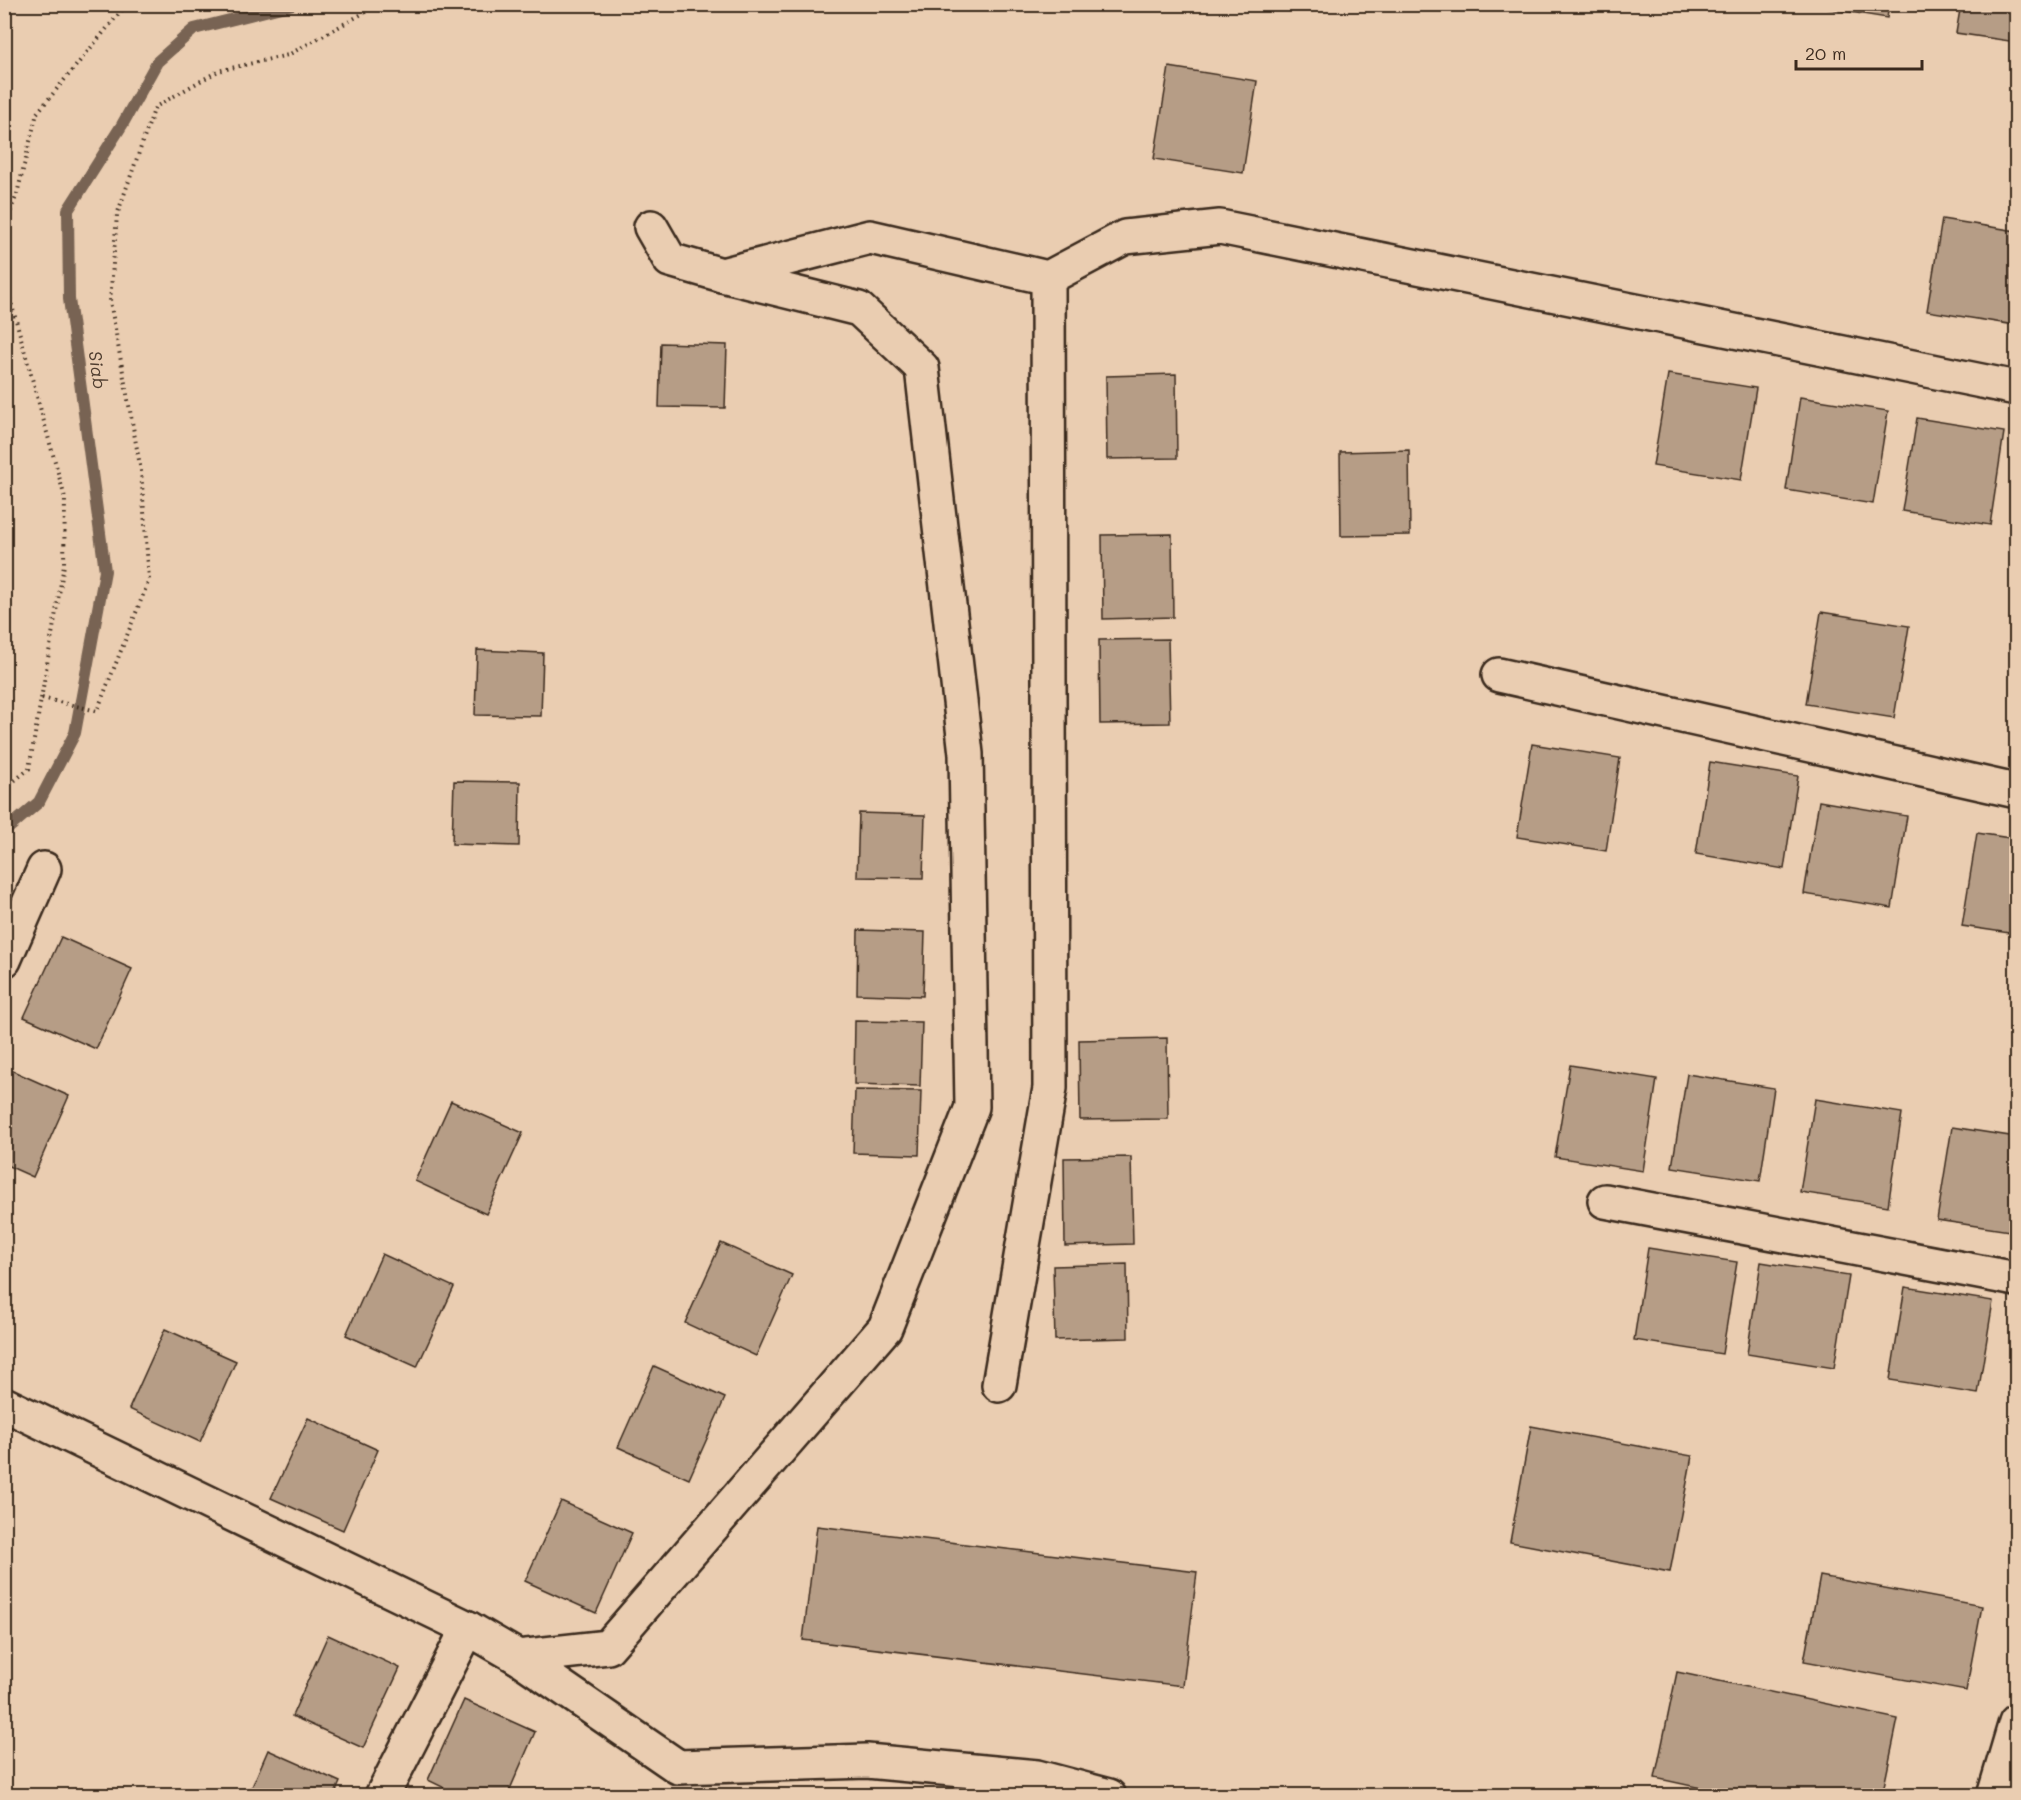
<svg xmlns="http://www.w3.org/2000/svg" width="2021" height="1800" font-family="Mali,sans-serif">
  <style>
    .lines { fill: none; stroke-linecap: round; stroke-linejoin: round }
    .stream { stroke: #786352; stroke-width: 12 }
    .building { fill: #b69d86; stroke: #3b2a1e; stroke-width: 1.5 }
    .minor-casing { stroke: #3b2a1e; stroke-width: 38 }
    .path { stroke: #3b2a1e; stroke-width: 4; stroke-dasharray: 1.5 4.5; stroke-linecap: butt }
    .minor { stroke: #eacdb1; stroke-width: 33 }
    .labels { text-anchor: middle; stroke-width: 4.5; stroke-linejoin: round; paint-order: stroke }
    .water-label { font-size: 18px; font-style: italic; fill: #4f3d2f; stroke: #eacdb1 }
  </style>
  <rect width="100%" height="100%" fill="#eacdb1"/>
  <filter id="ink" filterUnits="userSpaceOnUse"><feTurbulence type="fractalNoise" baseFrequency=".0167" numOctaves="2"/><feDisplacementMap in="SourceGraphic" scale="12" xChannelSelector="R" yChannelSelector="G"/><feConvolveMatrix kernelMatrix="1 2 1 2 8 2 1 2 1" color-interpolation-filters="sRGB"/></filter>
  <g filter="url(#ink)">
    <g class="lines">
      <path class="stream" d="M4,832L39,802L75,733L105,571L69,299L68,210L122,125L157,62L194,29L293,4"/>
    </g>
    <g class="building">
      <path d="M1800,4H1889L1887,18Z"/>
      <path d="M1961,4H2016V42L1956,33Z"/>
      <path d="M1169,67L1257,81L1243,173L1154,159Z"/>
      <path d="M1942,219L2016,231L2015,325L1927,311Z"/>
      <path d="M661,343L727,345L725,408L659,407Z"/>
      <path d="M1176,374L1177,458L1107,459L1106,376Z"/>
      <path d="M1668,374L1756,388L1741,480L1653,466Z"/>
      <path d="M1800,397L1888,411L1873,504L1786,490Z"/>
      <path d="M1917,418L2004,432L1990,525L1902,511Z"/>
      <path d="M1409,450L1410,535L1341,536L1340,452Z"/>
      <path d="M2016,497V533L2011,532Z"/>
      <path d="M1172,534L1173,617L1103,619L1102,535Z"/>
      <path d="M1821,612L1909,626L1894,718L1806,704Z"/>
      <path d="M1168,639L1170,723L1100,724L1099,640Z"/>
      <path d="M477,650L543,653L541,716L475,715Z"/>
      <path d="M1532,744L1620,758L1606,851L1517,837Z"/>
      <path d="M1710,762L1798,776L1784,869L1696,854Z"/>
      <path d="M454,781L520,782L519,846L452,844Z"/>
      <path d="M1819,801L1907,816L1892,908L1804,894Z"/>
      <path d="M859,813L925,815L923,878L857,877Z"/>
      <path d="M1977,833L2016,839V934L1962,926Z"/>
      <path d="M858,930L925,932L923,996L857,994Z"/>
      <path d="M61,937L132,969L96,1049L24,1017Z"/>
      <path d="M855,1021L922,1022L920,1086L854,1084Z"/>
      <path d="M1167,1038L1168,1119L1080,1120L1079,1040Z"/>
      <path d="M1570,1065L1657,1079L1643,1171L1555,1157Z"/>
      <path d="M4,1067L69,1096L33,1177L4,1164Z"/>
      <path d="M1687,1074L1774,1088L1760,1181L1672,1167Z"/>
      <path d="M855,1090L921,1091L919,1155L853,1153Z"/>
      <path d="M1815,1099L1902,1113L1888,1206L1800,1192Z"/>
      <path d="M451,1101L523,1133L486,1214L415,1181Z"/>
      <path d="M1952,1127L2016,1137V1232L1937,1220Z"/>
      <path d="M1131,1157L1133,1244L1065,1246L1064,1158Z"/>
      <path d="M721,1243L792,1275L756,1356L685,1323Z"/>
      <path d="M1648,1248L1737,1262L1722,1354L1634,1340Z"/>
      <path d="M382,1254L454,1287L417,1367L346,1335Z"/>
      <path d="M1761,1262L1849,1276L1834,1368L1747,1354Z"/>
      <path d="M1127,1264L1128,1338L1055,1340L1053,1266Z"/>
      <path d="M1905,1287L1993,1301L1978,1394L1890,1380Z"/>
      <path d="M165,1329L236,1361L200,1442L129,1409Z"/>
      <path d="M654,1366L725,1398L689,1479L618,1447Z"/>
      <path d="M308,1418L378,1450L343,1530L271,1498Z"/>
      <path d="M1531,1426L1692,1456L1670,1572L1510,1542Z"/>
      <path d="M561,1501L632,1533L596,1613L525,1581Z"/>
      <path d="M817,1526L1197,1572L1183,1686L803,1640Z"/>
      <path d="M1820,1576L1982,1606L1966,1691L1804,1661Z"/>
      <path d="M328,1635L400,1668L363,1748L292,1716Z"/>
      <path d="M1677,1672L1898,1719L1882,1796H1738L1655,1778Z"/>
      <path d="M464,1700L535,1732L507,1796H461L428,1780Z"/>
      <path d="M268,1750L340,1782L334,1796H248Z"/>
    </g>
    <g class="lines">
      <defs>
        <g id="minor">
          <path d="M651,227L670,260L722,275"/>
          <path d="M1499,675L2016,791"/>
          <path d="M4,960L44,869"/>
          <path d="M1605,1201L2016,1279"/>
          <path d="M999,1385L1050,1088L1048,278"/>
          <path d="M4,1404L468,1628"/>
          <path d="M518,1657L678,1767L867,1761L1037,1777L1109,1796"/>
          <path d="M382,1796L468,1628L518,1657L608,1647L885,1328L972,1107L966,754L922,368L859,309L722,275L870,237L1048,278L1125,237L1220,227L2016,388"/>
          <path d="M1994,1796L2016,1722"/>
        </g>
      </defs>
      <use href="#minor" class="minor-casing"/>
      <g class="path">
        <path d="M4,228L17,194L37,113L127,4"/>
        <path d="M4,257L6,284L65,498L64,565L29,769L4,789"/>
        <path d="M42,698L97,711L149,580L141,471L110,301L117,215L155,107L218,71L288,55L380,4"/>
      </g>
      <use href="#minor" class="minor"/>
    </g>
  </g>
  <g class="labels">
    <g class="water-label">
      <text transform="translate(97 370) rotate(82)" y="6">Siab</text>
    </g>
  </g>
  <rect width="2021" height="1800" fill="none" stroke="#eacdb1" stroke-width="24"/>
  <rect x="12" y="12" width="1997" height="1776" fill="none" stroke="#3b2a1e" stroke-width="2" filter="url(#ink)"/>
  <path d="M1796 60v9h126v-9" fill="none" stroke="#3b2a1e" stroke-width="3"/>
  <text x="1805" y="60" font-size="18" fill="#3b2a1e" stroke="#eacdb1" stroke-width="4.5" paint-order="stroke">20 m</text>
</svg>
